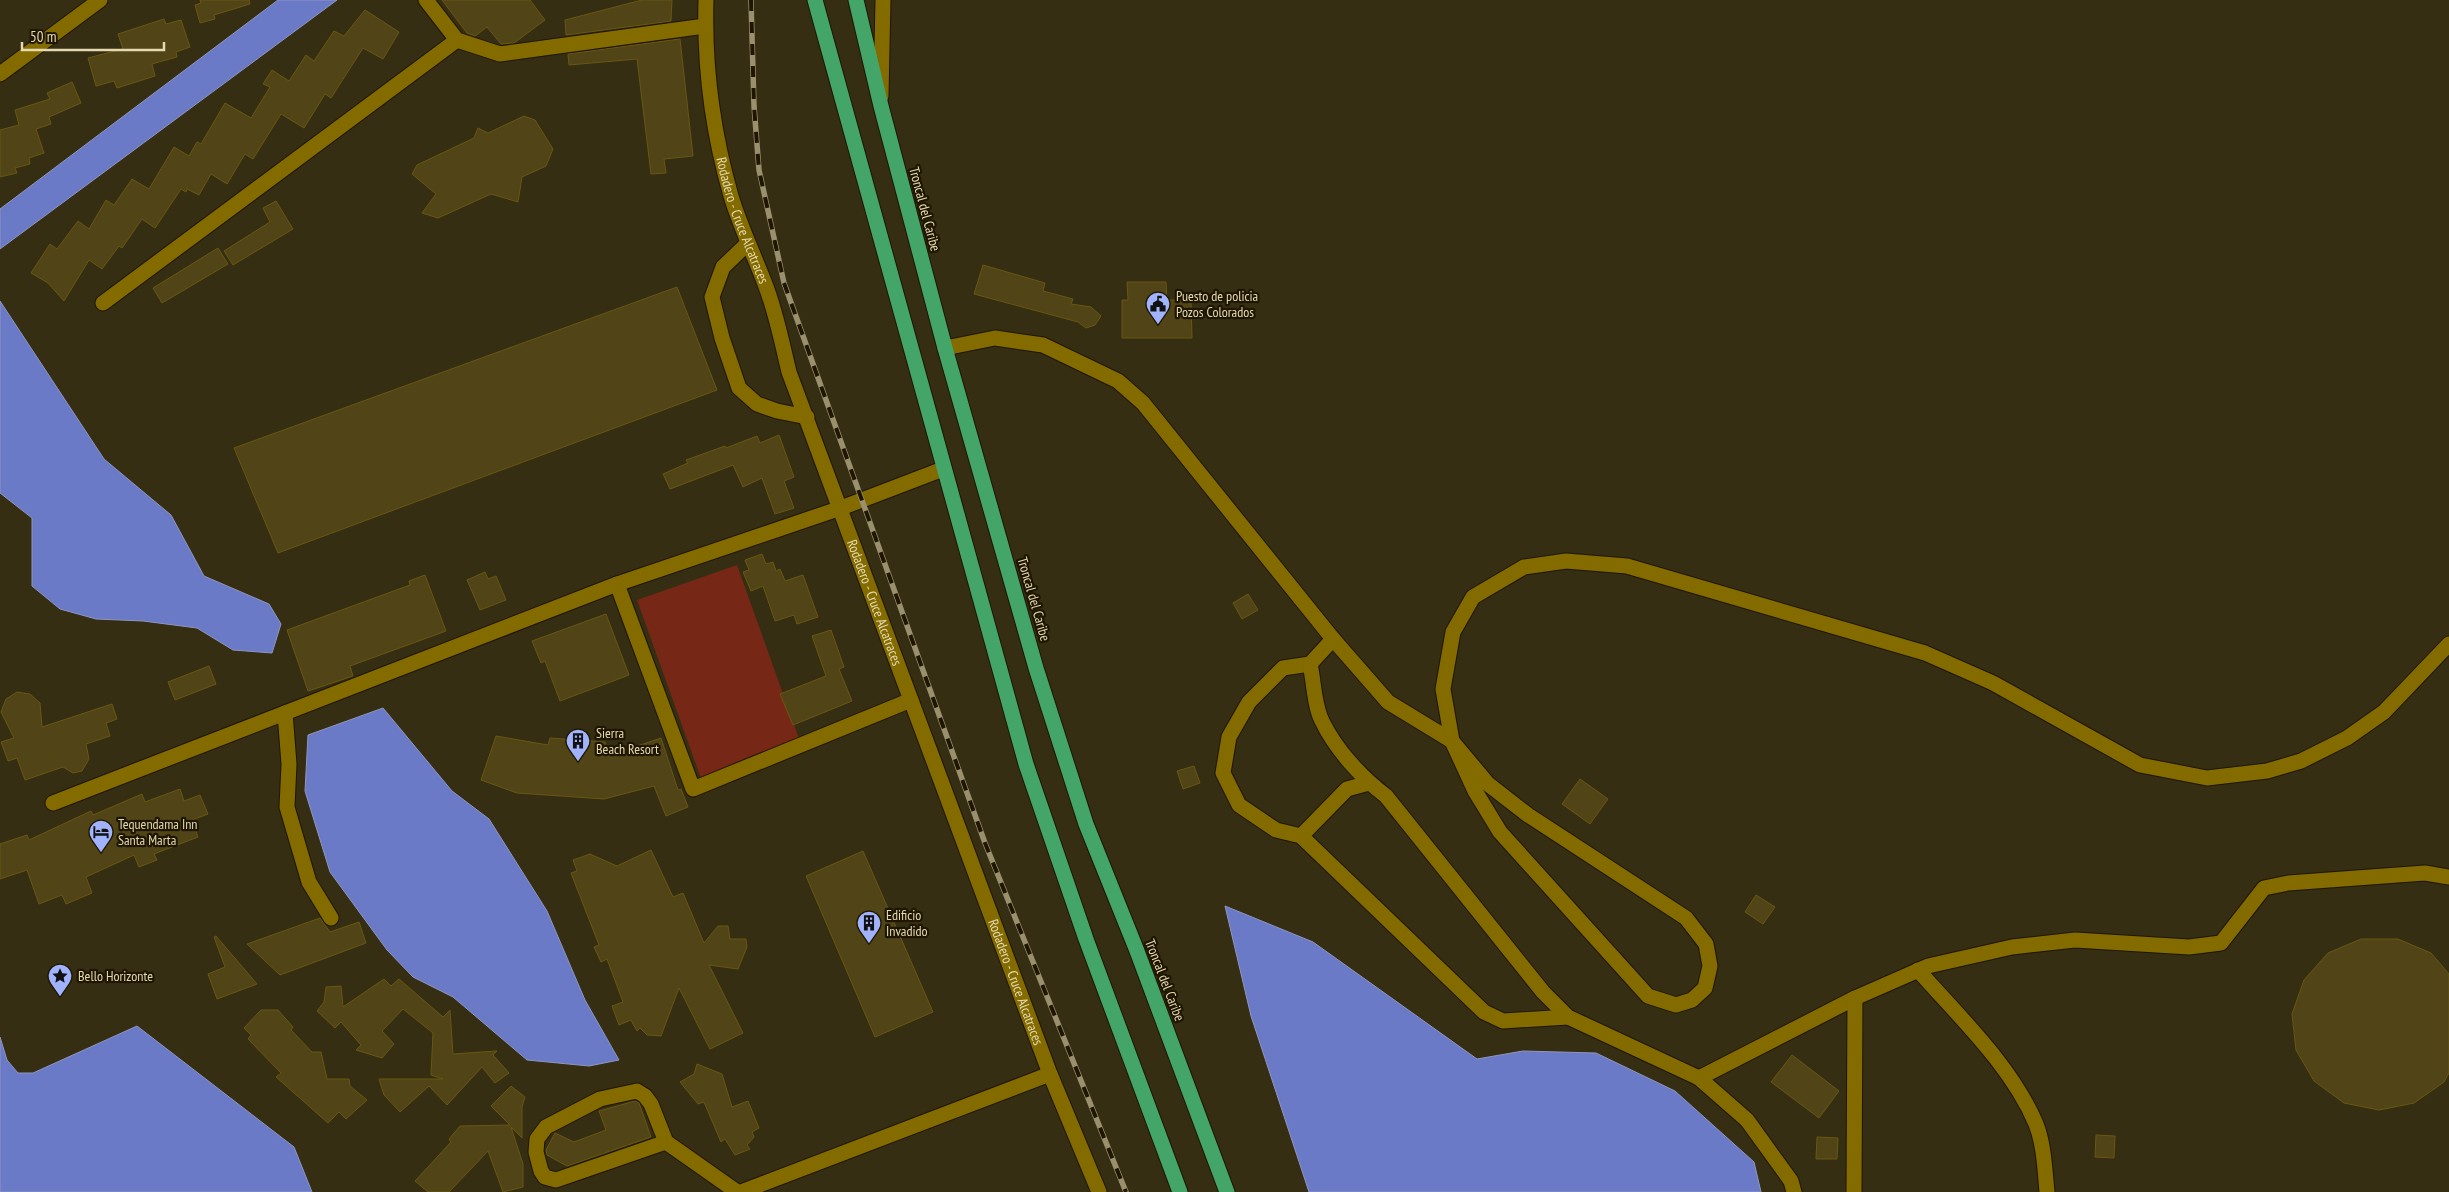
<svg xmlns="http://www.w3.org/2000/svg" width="2449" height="1192" font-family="'PT Sans Narrow',sans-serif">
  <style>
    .green { fill: #772716 }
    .water { fill: #6a7ac6; stroke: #8f96c0 }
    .building { fill: #514416; stroke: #695711 }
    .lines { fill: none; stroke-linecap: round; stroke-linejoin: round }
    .minor-casing { stroke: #1e1600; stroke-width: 17 }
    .highway-casing { stroke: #1e1600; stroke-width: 17 }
    .minor { stroke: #836b00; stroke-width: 15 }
    .highway { stroke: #44a569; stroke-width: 15 }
    .rail-casing { stroke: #9a906d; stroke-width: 5.5 }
    .rail { stroke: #1e1600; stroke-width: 4; stroke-dasharray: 11; stroke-linecap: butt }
    .labels { text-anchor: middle; stroke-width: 4.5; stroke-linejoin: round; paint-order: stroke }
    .street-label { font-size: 14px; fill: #e5d9b1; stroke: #1e1600 }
    .poi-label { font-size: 14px; fill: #e5d9b1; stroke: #1e1600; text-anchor: start }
  </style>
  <rect width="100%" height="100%" fill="#362e13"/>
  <path class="green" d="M737,565L801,744L703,784L637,600Z"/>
  <g class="water">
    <path d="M278,0H337L0,249V209Z"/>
    <path d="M0,301L104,459L171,515L204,576L269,604L281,624L272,653L233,650L197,628L143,621L96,619L60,609L32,586V518L0,493Z"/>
    <path d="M383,708L452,791L489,819L547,911L585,1000L619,1060L589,1066L527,1060L453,997L413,977L387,950L330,872L305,791L308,735Z"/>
    <path d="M1225,906L1313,942L1477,1059L1523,1051L1596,1053L1675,1091L1754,1162L1761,1192H1309L1251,1016Z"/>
    <path d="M137,1026L294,1147L312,1192H0V1037L7,1060L18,1073H33Z"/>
  </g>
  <g class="building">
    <path d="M200,0H249L250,4L214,15L215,19L200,23L195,5L201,3Z"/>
    <path d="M442,0H530L545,20L514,43L501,44L487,27L475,36L467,33Z"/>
    <path d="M642,0H672L671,21L566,35L565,20Z"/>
    <path d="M365,10L399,32L383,59L363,48L331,98L325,94L304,128L281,114L253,159L245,154L227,184L211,174L199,195L187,189L186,192L181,189L155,228L142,219L122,248L119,246L102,269L89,260L64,301L48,283L31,273L50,244L57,249L78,221L89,229L106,200L114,205L132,179L149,189L174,147L189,156L197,142L201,144L225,103L251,118L270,87L263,84L272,70L289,81L306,55L314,61L334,31L344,36Z"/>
    <path d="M164,19L166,24L181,20L190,47L176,52L177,57L152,64L155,76L117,88L114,81L96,86L88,58L123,49L118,34Z"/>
    <path d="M680,39L693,156L664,159L666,173L651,174L637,59L569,65L568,54Z"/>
    <path d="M72,82L81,103L49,117L51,124L36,129L44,153L29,158L30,164L15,168L17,173L0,177V130L19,125L15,110L50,99L47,93Z"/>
    <path d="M524,116L535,120L553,149L546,166L522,177L518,202L491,194L438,218L422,213L436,194L412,174L417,165L474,138L478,128L488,133Z"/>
    <path d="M276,201L293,229L233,265L224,251L270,222L263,208Z"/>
    <path d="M218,248L228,264L162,303L153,288Z"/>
    <path d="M983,265L1045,283L1043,291L1073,299L1071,304L1091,307L1101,316L1095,325L1086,328L1078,322L974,294Z"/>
    <path d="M1127,282H1166L1167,300H1191L1192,338H1122V300H1128Z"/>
    <path d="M677,287L717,390L278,553L234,448Z"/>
    <path d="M779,435L794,477L784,481L794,508L775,514L762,478L743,487L733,465L670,489L663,474L688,463L686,460L725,446L726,448L757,436L760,443Z"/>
    <path d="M762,554L766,564L773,562L776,571L780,569L785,581L803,575L818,617L797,624L794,615L775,621L763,586L751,591L743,572L749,570L745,560Z"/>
    <path d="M485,572L488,579L496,576L506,600L480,610L467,580Z"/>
    <path d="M425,575L446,631L350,666L353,676L308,691L287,630L410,585L409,581Z"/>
    <path d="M1248,594L1258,610L1242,619L1233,603Z"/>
    <path d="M606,614L629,675L560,701L545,661L541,663L532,641Z"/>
    <path d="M831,630L844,667L839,669L852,701L793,725L780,694L826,676L812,636Z"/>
    <path d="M209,666L216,684L175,700L168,682Z"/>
    <path d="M17,692L30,694L40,703L42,727L112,704L117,719L106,723L110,736L86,744L89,759L82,771L73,773L63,767L25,780L17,758L8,761L1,742L14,738L1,712L6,699Z"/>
    <path d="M496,736L548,745L550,738L605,742L608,756L661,738L678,790L681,789L688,807L666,816L654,786L604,799L517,793L481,780Z"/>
    <path d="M1194,766L1200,783L1183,789L1177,771Z"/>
    <path d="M1580,779L1608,799L1590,824L1562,804Z"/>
    <path d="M180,789L184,801L200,795L208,814L192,820L198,837L154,854L157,860L139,867L134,855L86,877L92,893L66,904L62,895L39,904L27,870L0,879V844L27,835L29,840L91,811L93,815L142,794L145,802Z"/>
    <path d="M651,850L673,897L683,893L704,943L718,926H728L730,939H746L747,947L738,969L709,965L743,1033L710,1049L679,988L661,1036L647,1035L640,1028L637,1031L631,1020L619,1025L612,1006L623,1002L607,959L601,962L594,947L599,945L571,873L577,871L573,860L590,854L617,866Z"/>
    <path d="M863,851L933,1012L875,1037L806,876Z"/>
    <path d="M1756,895L1775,907L1763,924L1745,912Z"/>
    <path d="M320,918L330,932L359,922L366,943L280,975L247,944Z"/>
    <path d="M216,936L257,984L217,999L208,974L225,967L214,937Z"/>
    <path d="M2361,939H2398L2431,953L2449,974V1073L2444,1082L2414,1103L2379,1110L2344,1103L2314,1081L2296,1050L2292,1014L2304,980L2328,953Z"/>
    <path d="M384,979L391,986L399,979L443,1017L450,1010L453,1054L497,1051L493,1055L509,1073L495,1083L482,1067L447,1105L429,1086L400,1112L384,1095L379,1079H443L431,1075L433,1033L403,1009L382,1031L394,1044L382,1058L356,1050L361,1045L341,1022L335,1028L317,1011L324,1002L326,987L341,986L343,1007Z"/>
    <path d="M261,1010H278L293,1027L291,1030L312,1052H321L327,1079H349L350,1086L367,1100L346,1119L339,1112L328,1123L276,1077L281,1073L248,1039L251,1035L244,1028Z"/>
    <path d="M1792,1055L1839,1091L1819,1118L1771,1082Z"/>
    <path d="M697,1064L722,1074L732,1107L748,1101L759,1128L752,1132L754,1137L747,1145L750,1149L735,1155L725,1139L721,1142L704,1102L698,1104L680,1082L694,1074Z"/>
    <path d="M511,1086L525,1097L522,1107V1138L511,1127L523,1164V1187L503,1192L488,1151L449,1192H428L415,1181L451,1142L449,1139L460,1126L510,1125L491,1106Z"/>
    <path d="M635,1101L639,1103L651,1137L567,1166L547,1155L546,1150L555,1133L574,1142L606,1130L599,1111Z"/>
    <path d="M2096,1135L2115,1136L2114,1158L2095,1157Z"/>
    <path d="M1817,1137L1838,1138L1837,1159H1816Z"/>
  </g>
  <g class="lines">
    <defs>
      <g id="minor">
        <path d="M426,0L457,40L500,54L705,26"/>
        <path id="s1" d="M706,0C704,65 713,133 731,196C740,226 754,255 765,284C776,312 782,343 789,372L1050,1074L1099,1192"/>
        <path d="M0,74L100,0"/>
        <path d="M881,96L883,0"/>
        <path d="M747,244L723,267L712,297L722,338L739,388L757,404L777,411L807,417"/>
        <path d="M103,303L457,40"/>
        <path d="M945,348L995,338L1043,345L1118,381L1143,403L1333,639L1388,702L1452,741L1488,784L1528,815L1686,918L1706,944L1710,966L1705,988L1692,1000L1676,1005L1648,996L1500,832L1475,791L1452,741L1443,689L1453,632L1473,597L1524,567L1566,561L1627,566L1925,653L1993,683L2140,765L2207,778L2267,771L2301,761L2347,738L2384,712L2449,644"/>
        <path d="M617,584L693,789L911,700"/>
        <path d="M1333,639L1310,664L1283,668L1249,702L1229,737L1223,773L1239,805L1276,830L1301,836L1484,1012L1503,1021L1568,1017"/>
        <path d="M1310,664C1314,682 1314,705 1322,721C1336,750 1361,777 1386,796L1543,992L1568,1017L1699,1078L1747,1120L1791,1181L1794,1192"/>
        <path d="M285,713L289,764L287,807L309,882L331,918"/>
        <path d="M53,803L617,584L841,508L943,469"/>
        <path d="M1301,836L1347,789L1369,783"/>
        <path d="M1918,970C1960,1018 2011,1065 2036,1124C2044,1144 2045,1171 2047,1192"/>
        <path d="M1699,1078L1855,998L1928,966L2012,947L2075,940L2189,947L2221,943L2264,888L2288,883L2425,873L2449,877"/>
        <path d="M666,1142L556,1180L545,1177L541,1171L536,1152L537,1139L546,1127L600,1099L637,1091L645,1096L651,1104L666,1142L737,1192"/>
        <path d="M741,1192L1050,1074"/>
        <path d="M1854,1192L1855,998"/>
      </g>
      <g id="highway">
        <path d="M815,0L1026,764L1086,939L1180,1192"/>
        <path d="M856,0L881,106L945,348L1036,668L1086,824L1137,951L1227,1192"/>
      </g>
    </defs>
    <use href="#minor" class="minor-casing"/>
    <use href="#highway" class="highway-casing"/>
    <use href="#minor" class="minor"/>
    <use href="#highway" class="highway"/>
    <defs>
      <path id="rail" d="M751,0L754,106L759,170L784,283L985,843L1126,1192"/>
    </defs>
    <use href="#rail" class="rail-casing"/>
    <use href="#rail" class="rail"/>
  </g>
  <defs>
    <symbol id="civic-pin" viewBox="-11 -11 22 30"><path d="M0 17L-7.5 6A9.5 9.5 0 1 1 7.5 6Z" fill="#a1b3fd" stroke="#1e1600"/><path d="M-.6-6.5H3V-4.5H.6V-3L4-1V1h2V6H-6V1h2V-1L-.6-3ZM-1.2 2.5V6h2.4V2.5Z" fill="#111"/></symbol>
    <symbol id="building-pin" viewBox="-11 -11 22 30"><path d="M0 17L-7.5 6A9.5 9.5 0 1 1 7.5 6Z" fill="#a1b3fd" stroke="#1e1600"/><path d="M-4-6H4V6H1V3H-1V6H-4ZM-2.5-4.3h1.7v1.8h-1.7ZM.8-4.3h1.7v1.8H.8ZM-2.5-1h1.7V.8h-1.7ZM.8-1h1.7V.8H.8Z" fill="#111"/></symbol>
    <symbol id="hotel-pin" viewBox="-11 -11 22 30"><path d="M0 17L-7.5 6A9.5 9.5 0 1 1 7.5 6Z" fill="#a1b3fd" stroke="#1e1600"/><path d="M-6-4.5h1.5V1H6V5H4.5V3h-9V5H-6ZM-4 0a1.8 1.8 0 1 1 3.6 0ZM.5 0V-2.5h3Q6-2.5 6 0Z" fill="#111"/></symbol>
    <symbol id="sight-pin" viewBox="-11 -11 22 30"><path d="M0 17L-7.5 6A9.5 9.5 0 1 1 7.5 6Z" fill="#a1b3fd" stroke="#1e1600"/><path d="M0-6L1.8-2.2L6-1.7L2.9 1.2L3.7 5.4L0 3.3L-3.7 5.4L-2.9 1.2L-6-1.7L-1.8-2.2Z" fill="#111"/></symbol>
  </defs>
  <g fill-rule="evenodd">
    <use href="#civic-pin" x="1144" y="290" width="28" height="38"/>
    <use href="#building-pin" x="564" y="727" width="28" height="38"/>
    <use href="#hotel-pin" x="87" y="818" width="28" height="38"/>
    <use href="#building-pin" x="855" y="909" width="28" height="38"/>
    <use href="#sight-pin" x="46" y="962" width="28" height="38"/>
  </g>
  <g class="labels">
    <g class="street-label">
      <text transform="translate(925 209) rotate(75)" y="5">Troncal del Caribe</text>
      <text dy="5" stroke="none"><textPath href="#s1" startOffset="225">Rodadero - Cruce Alcatraces</textPath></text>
      <text transform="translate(1034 599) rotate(74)" y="5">Troncal del Caribe</text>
      <text dy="5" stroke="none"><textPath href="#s1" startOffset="630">Rodadero - Cruce Alcatraces</textPath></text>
      <text transform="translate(1165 980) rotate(69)" y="5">Troncal del Caribe</text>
      <text dy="5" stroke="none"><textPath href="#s1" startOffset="1035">Rodadero - Cruce Alcatraces</textPath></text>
    </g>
    <g class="poi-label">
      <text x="1176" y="301">Puesto de policia<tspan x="1176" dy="16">Pozos Colorados</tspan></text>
      <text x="596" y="738">Sierra<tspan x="596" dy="16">Beach Resort</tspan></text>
      <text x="118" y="829">Tequendama Inn<tspan x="118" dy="16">Santa Marta</tspan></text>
      <text x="886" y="920">Edificio<tspan x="886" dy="16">Invadido</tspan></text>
      <text x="78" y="981">Bello Horizonte</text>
    </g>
  </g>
  <path d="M22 42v8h142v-8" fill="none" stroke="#e5d9b1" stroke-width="2.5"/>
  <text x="30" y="42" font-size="15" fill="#e5d9b1" stroke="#1e1600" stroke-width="4" paint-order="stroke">50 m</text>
</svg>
